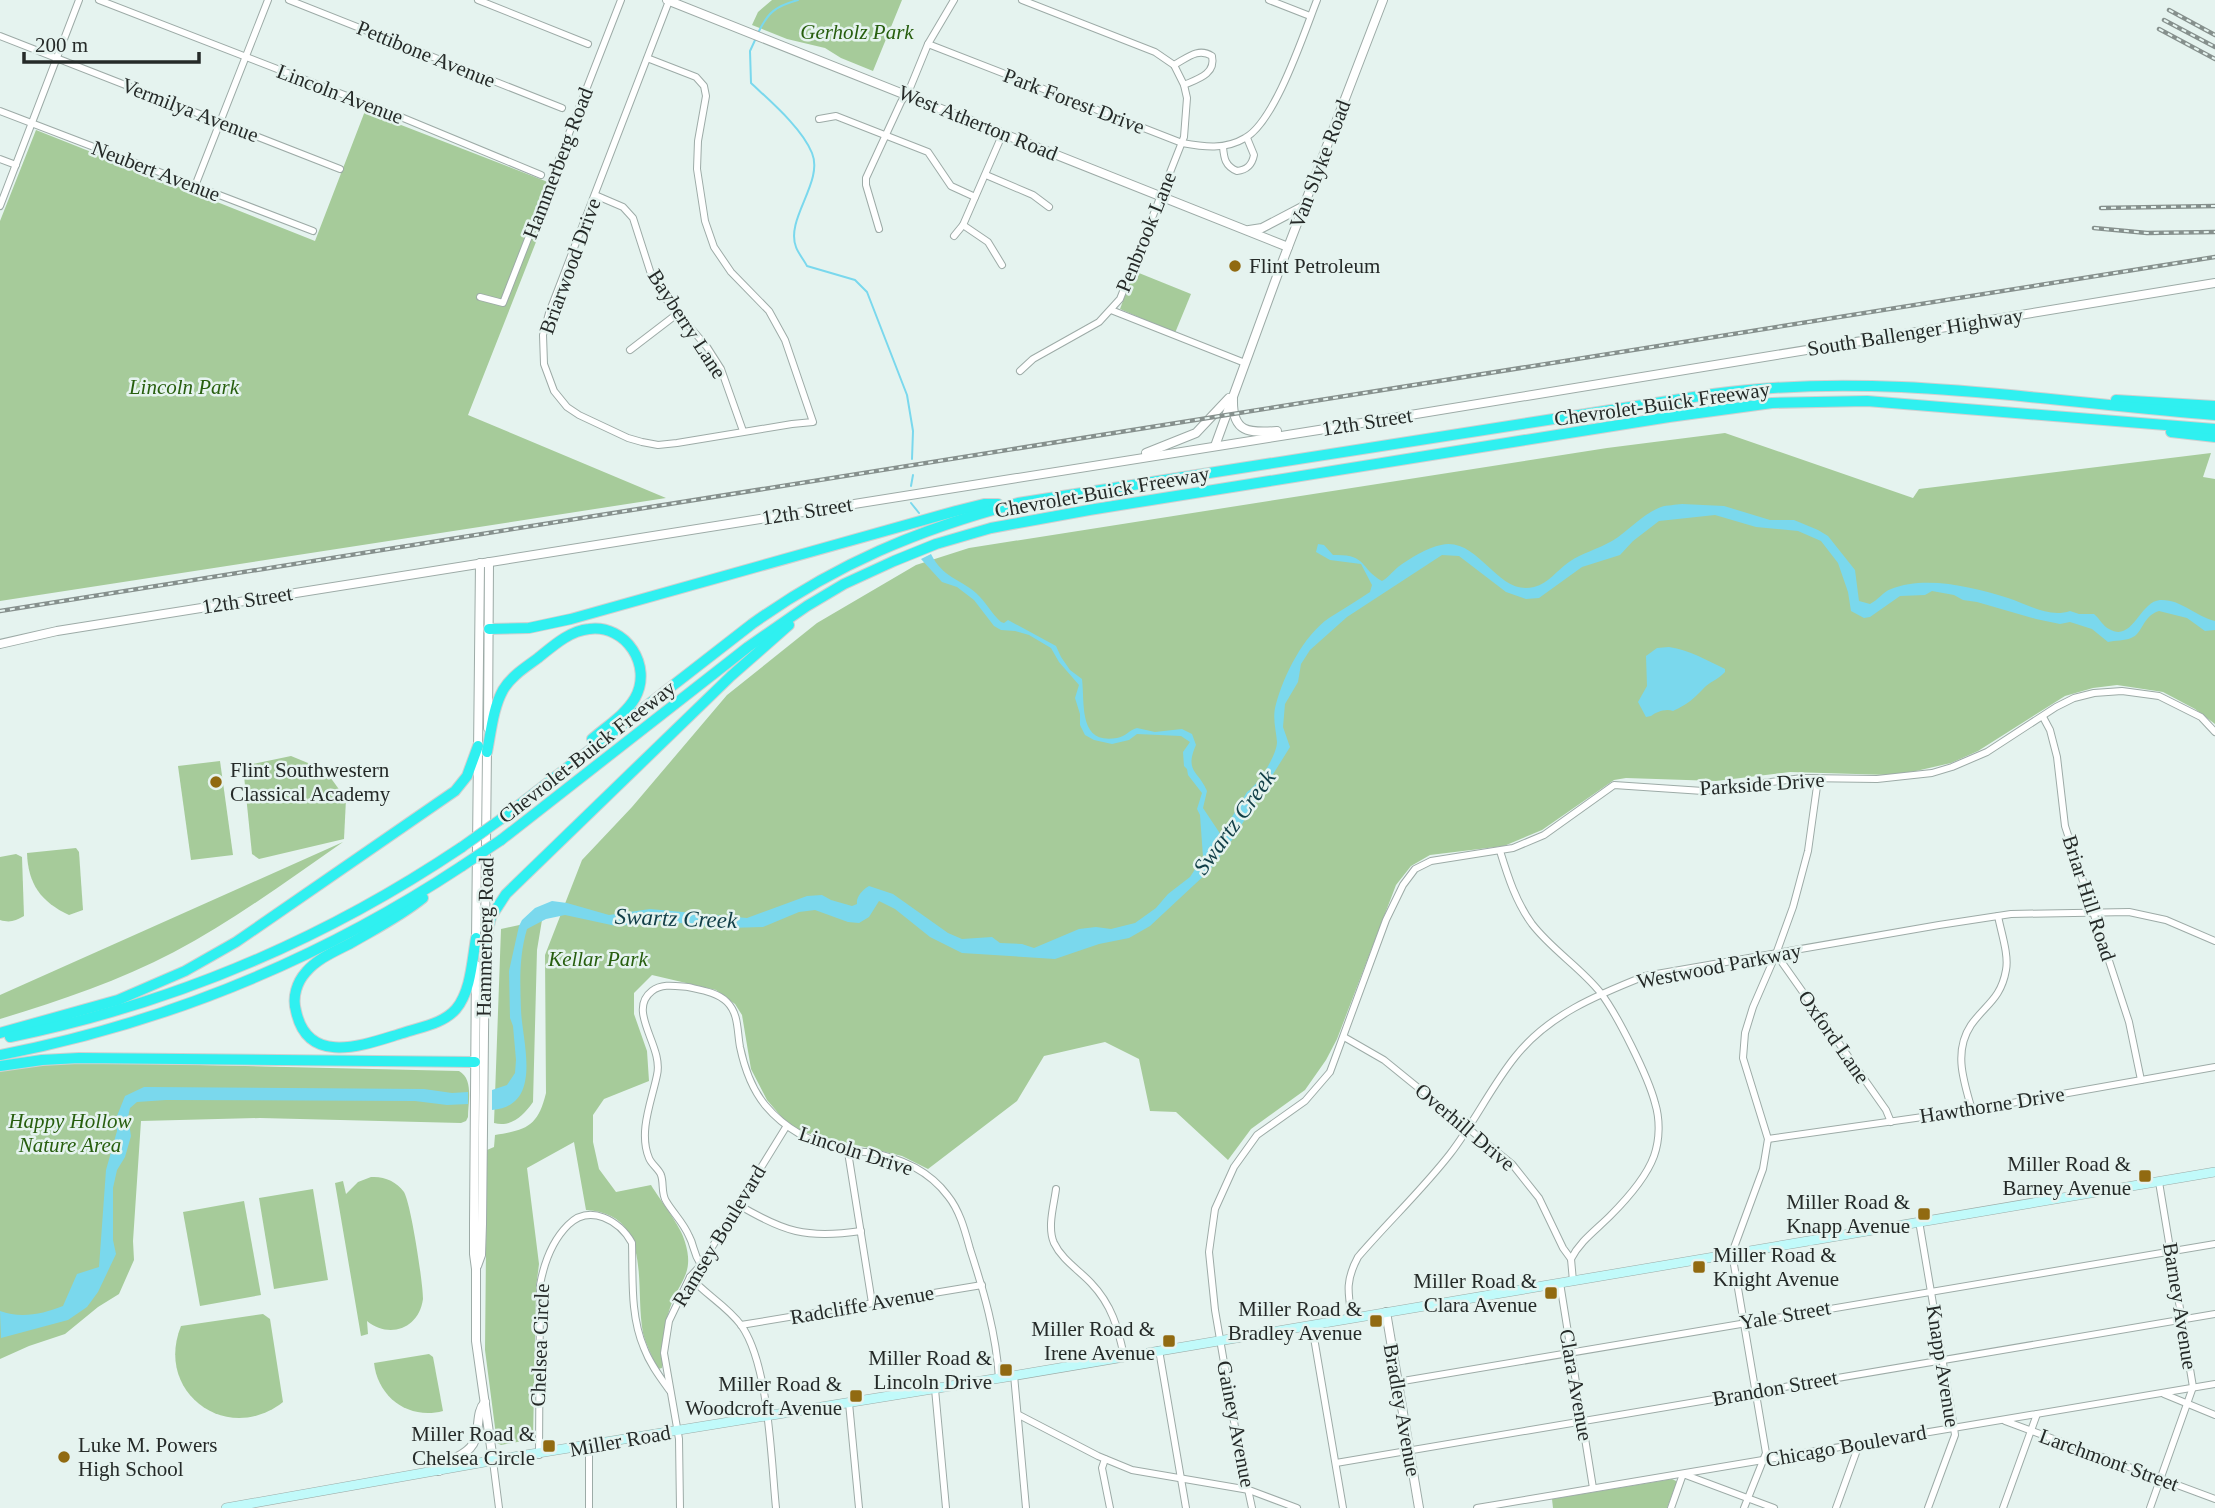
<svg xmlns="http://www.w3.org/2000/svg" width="2215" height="1508" font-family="Georgia,serif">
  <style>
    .green { fill: #a6cb9a }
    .water { fill: #7ad8ed }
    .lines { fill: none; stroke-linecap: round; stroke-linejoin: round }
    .stream { stroke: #7ad8ed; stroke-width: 2 }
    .minor-casing { stroke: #9daba7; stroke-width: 8 }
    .tertiary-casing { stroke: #9daba7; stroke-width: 10 }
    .secondary-casing { stroke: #9daba7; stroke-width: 10 }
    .motorway-casing { stroke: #cfd0d0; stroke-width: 12 }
    .minor { stroke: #fff; stroke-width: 6 }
    .tertiary { stroke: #fff; stroke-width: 8 }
    .secondary { stroke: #c1fafa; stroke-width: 9 }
    .motorway { stroke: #2ff0f0; stroke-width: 10 }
    .rail-casing { stroke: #86908d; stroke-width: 4.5 }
    .rail { stroke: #e5f3ef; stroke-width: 2; stroke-dasharray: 5; stroke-linecap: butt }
    .motorway-bridge-casing { stroke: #cfd0d0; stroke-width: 12; stroke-linecap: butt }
    .motorway-bridge { stroke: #2ff0f0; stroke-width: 10 }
    .poi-dot { fill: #916a11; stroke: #e5f3ef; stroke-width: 2.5 }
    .labels { text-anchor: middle; stroke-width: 5; stroke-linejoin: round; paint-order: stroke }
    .park-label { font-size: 21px; font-style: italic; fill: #275e0e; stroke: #e5f3ef }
    .street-label { font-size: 21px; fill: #252a28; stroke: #e5f3ef }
    .poi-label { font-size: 21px; fill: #252a28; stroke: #e5f3ef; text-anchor: end }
    .water-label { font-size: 23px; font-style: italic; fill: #113e47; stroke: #e5f3ef }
  </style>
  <rect width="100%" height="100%" fill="#e5f3ef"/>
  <g class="green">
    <path d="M772,0H902L873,71L841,58L825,48L787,39L752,25L758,12Z"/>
    <path d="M365,111L558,186L468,415L666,498L0,601V221L36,130L315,241Z"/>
    <path d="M1134,271L1191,294L1175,333L1120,309Z"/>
    <path d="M1725,433L1913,498L1919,489L2211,453L2203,477L2215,479V724L2195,709L2163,692L2117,685L2093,688L2065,696L1978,751L1951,763L1916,771L1889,775L1790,772L1716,781L1626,778L1614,780L1542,830L1504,846L1430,855L1411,866L1396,885L1337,1039L1326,1060L1305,1090L1251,1129L1228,1160L1176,1112L1150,1111L1139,1059L1105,1042L1044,1056L1017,1101L928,1169L902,1156L802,1132L785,1121L767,1100L751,1069L742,1015L735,1004L716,990L652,975L634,993V1014L647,1051L649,1081L604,1099L593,1115V1142L599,1169L616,1192L651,1185C660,1200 681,1226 685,1242C695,1275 679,1280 670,1308C663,1328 662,1347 662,1368L658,1369C653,1358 646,1345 643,1333C634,1286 654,1214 586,1210L574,1142L527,1168L539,1264L536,1288L533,1439L501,1445L497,1443L485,1350L487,1150L494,1147L495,1135C527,1130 538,1126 546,1093L545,955L582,860L632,807L727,695L817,623L916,565L969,548L1607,448Z"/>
    <path d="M291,756L325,770L346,799L344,839L259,859L252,854L243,766Z"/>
    <path d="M220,761L233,855L191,860L178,766Z"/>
    <path d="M343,842C288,880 233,921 174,952C119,981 59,1001 0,1019V995Z"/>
    <path d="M76,848L79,852L83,910L69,915C41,902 28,884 27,853Z"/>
    <path d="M16,854L22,857L24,916C15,921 10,923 0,920V857Z"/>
    <path d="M542,920L537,950L533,1102C524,1115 511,1128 494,1123L501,929Z"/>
    <path d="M67,1062L459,1071C474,1079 468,1103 468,1117L466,1121L461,1123L260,1118L141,1121L133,1241L134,1260L119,1294L98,1307L65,1334L29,1346L0,1359V1071Z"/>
    <path d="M371,1177C384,1176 396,1181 404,1192C411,1204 423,1283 423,1299C419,1329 389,1339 367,1321L368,1334L361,1336L335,1183L343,1181L346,1194L358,1182Z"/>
    <path d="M313,1189L328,1280L274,1289L259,1198Z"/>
    <path d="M244,1201L261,1295L200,1306L183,1212Z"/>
    <path d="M263,1314L270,1319L283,1402C227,1446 154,1392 181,1326Z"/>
    <path d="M429,1354L433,1357L443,1411C409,1420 378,1398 374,1363Z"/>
    <path d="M1672,1479L1676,1481V1484L1667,1508H1553L1552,1499Z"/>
  </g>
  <g class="water">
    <path d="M1682,504L1724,506L1770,520H1794L1818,530L1828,536L1855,570L1859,601L1870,604C1878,600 1883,592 1891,589C1925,575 1974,587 2008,598C2029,605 2049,618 2070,611L2079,614H2094C2099,618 2103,626 2109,629C2133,643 2139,602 2160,600C2181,599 2195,616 2215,621V630L2205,631L2187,618L2159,611C2142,616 2143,634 2131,638C2125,641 2115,640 2108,642L2092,629L2070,622L2060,624L2036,619L1977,602L1963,600L1954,595L1932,591L1925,595L1900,596L1870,617L1864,618L1851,611L1848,592L1838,563L1821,541L1798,531L1756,527L1715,515L1659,521L1633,541L1620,555L1582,567L1539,598L1526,599L1506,592L1459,556L1442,555L1347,617L1310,650L1301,664L1298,682L1285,704L1283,727L1290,747L1232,840L1209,871L1150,926L1129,938L1099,944L1055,959L962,953L930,937L895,909L879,901L869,917L859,923L848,922L815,910L799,912L763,927L728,928L642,919L628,925L616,926L565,915L546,919L527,929C519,956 520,982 521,1010C522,1041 544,1106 492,1110V1090L507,1085L515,1073L516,1060L513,1026L510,1018L509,971L519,926L522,920L535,908L552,901L567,903L609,915L650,909L747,918L807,896L822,895L831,900L852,906L857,904C856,897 862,890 869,886L893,894L948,933L962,939L992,937L1000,943L1022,944L1034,948L1079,929L1096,927L1111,929L1135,923L1156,908L1168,894L1190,877L1203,857L1200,815L1197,809L1202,793L1188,775L1187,769L1184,766L1183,752L1190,742L1181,736L1137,734L1129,740L1112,744L1094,740L1085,735L1080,725V714L1075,698L1079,685L1059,662L1051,648L1029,635L1015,631L1001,630L994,626L974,600L957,587L942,582L921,559L931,554C943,578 959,578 976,593C986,602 991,613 1001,622L1004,623L1008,620L1056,646L1061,657L1070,670L1082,679C1085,704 1078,745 1117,738C1125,737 1129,730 1137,728L1155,732L1182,729L1192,734L1196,745C1184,772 1199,771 1207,791L1203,808L1221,835L1247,792C1258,785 1277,755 1277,742C1276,729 1272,718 1276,704C1284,675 1303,636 1329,618C1343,609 1357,601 1370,592L1372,585L1361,564L1330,560L1316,552L1318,544L1324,545L1333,555C1368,554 1359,568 1382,581C1388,578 1392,572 1398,567C1409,559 1428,547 1441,545C1479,536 1497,597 1534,587C1549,583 1556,571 1569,562C1582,553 1598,549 1612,541C1629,531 1642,514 1661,507C1667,505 1676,505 1682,504Z"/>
    <path d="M1669,647C1690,650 1706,660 1725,669V672C1720,678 1712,681 1706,686C1693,699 1690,703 1673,711C1666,708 1656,712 1651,716L1646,717L1638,702L1647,686L1646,656L1657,648Z"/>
    <path d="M144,1087L424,1089L452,1093L468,1092V1104L447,1105L415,1101L166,1100L137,1102L130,1108L128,1117L131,1136L125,1157L117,1170L113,1188V1240L116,1254L98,1292L87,1307L68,1320L1,1338L0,1311C21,1319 43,1314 63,1306L77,1274L99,1267L106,1170L117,1131V1116L125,1096Z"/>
  </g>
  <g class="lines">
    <g class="stream">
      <path d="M758,33C768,12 776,6 798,0"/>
      <path d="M756,38L750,51L751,83C770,101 802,128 812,153C824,182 785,219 796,247C798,253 804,260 807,266L855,280L867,292L907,395L913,431L912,459"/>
      <path d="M911,486L913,475"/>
      <path d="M911,503L919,513"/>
    </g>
    <defs>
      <g id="minor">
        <path d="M99,0L396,115L541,175"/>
        <path d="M289,0L562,108"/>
        <path d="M478,0L588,44"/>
        <path d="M1269,0L1310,16"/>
        <path d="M0,36L340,169"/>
        <path d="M928,44L1182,143C1204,147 1225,150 1245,138C1275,122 1304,33 1317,0"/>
        <path d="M647,58L696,77L704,86L706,96L698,141L697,169L705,221L714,247L731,272L769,311L785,340L813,422L792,424L677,443L658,445L642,442L628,438L579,415L567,407L554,391L544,364L543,335L549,313L669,1"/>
        <path d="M1174,65C1187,58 1198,47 1212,56C1216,74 1198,79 1184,85"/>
        <path d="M0,111L313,231"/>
        <path d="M819,119L836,116L928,152L951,186L975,197"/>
        <path d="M1223,147C1224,158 1225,166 1237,171C1247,170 1252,165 1254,155L1247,138"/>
        <path d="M0,159L16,165"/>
        <path d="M986,175L1033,195L1049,207"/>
        <path d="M195,186L268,0"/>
        <path d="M595,195L623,207L633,218L651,274L664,297L707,347L721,369L743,431"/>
        <path d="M0,206L79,0"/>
        <path d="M963,225L988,242L1002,265"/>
        <path d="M879,229L866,185V178L901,102L910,88L928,44L954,0"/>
        <path d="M954,236L963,225L1003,133"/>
        <path d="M480,297L503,303L621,0"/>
        <path d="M1111,310L1245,363"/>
        <path d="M630,350L677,314"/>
        <path d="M1020,371L1033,359L1099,322L1120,299L1184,137L1187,98L1184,85L1174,65L1155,52L1022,0"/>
        <path d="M2043,717L2050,730L2057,757L2065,826L2129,1022L2141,1080"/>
        <path d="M1500,851C1508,877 1516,902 1532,924C1552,950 1580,967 1600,992C1617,1014 1648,1076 1655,1103C1660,1119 1660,1139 1654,1156C1646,1178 1627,1199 1610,1216C1596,1230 1580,1241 1571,1259"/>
        <path d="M1776,954L1886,1110L1891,1122"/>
        <path d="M1344,1037L1384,1060L1512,1164L1539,1198L1563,1248L1571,1259L1573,1281"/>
        <path d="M1972,1110C1964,1082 1953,1052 1971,1025C1985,1005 2001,999 2006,970C2009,955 2001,932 1998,916"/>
        <path d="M1768,1139L1972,1110L2215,1067"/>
        <path d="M848,1152L872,1303"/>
        <path d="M1056,1189C1054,1205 1047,1227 1054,1243C1062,1260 1079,1270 1091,1283C1112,1305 1118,1328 1124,1356"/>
        <path d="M737,1204C784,1232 806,1239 861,1231"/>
        <path d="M1919,1221L1954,1428L1955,1435L1928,1508"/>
        <path d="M701,1265C692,1251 695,1247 689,1236C683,1222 673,1213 666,1201C661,1193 664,1183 661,1175C659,1169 651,1164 649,1158C638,1132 652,1100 657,1075C664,1046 626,1011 652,991C662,983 676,986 688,987C701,990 717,992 727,1002C739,1014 737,1031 740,1047C744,1066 752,1089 765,1105C786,1130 813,1144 845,1151C852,1152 859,1151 866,1152C899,1157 928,1169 948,1196C960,1211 965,1231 970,1249C984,1292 996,1333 999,1378"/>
        <path d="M690,1277C706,1295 727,1306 741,1325C769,1364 771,1459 776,1508"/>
        <path d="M1560,1283L1593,1488"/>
        <path d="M1352,1318C1348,1293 1345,1281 1358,1257C1388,1222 1422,1190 1450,1154C1474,1123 1491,1087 1515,1057C1548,1015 1597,995 1645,976L1939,925L2011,914L2129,912L2166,920L2215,941"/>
        <path d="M741,1325L982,1285"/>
        <path d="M1312,1326L1343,1508"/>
        <path d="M1159,1350L1186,1508"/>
        <path d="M1014,1375L1026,1508"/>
        <path d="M1397,1382L2215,1244"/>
        <path d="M935,1389L946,1508"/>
        <path d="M2164,1394L2215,1415"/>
        <path d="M849,1403L859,1508"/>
        <path d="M1019,1415L1098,1456L1132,1470L1249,1490L1297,1508"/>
        <path d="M2005,1421L2215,1499"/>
        <path d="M586,1447L589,1454V1508"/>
        <path d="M539,1455L540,1285C544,1263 552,1241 568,1225C590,1203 620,1221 632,1243C633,1278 630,1315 644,1348C650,1364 660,1377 670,1391"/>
        <path d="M1105,1459L1102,1468L1110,1508"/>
        <path d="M493,1461L499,1508"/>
        <path d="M1336,1463L2215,1314"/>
        <path d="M680,1508L679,1439L664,1353L669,1321L690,1277L701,1265L786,1127"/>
        <path d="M1252,1508L1236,1433L1215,1310L1209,1252L1215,1209L1234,1167L1257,1135L1305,1101L1330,1072L1386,920L1403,885L1415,869L1431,861L1513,848L1544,835L1614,785L1703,791L1802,778L1877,779L1932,773L1952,767L1987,752L2056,707L2074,698L2094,693L2122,691L2159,696L2201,717L2215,732"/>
        <path d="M1477,1508L2215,1384"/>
        <path d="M1671,1508L1683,1474L1774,1508"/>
        <path d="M1744,1508L1766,1453L1732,1253L1763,1169L1768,1139L1743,1058L1745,1033L1753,1007L1776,954L1793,907L1808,851L1818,779"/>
        <path d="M1836,1508L1857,1450L1856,1445"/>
        <path d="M2003,1508L2037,1414"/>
        <path d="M2150,1508L2193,1387L2159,1182"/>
      </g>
      <g id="tertiary">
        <path d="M667,0L1288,247"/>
        <path d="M1249,230L1262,228L1304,206"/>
        <path d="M1233,399C1232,433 1249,433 1277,431"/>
        <path d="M1215,446L1280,268L1383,0"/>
        <path d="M1146,453L1196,433L1229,398"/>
        <path d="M0,644L57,631L1325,429L2215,283"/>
        <path d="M488,728L489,562"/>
        <path d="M476,942L480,563"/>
        <path d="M476,965L474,1224V1254L476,1269V1341L493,1461"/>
        <path d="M477,1266L481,1255L482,1224L487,748"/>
        <path d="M1386,1312L1419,1508"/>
        <path d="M439,1471C446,1458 465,1458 473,1444C481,1430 475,1413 485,1402"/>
      </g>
      <path id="secondary" d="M226,1508L507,1458L1006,1377L2215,1172"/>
      <g id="motorway">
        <path d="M2116,400L2215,406"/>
        <path d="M2171,432L2215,437"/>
        <path d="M489,629L529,628L571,619L956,511L984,504H998"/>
        <path d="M487,752C491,732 493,708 503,690C511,676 526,667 538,658C553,646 569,631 589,629C626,624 653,666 635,698C625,715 607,726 592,739"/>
        <path d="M501,819L752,624C836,564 919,529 1018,503L1713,394C1880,371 2048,402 2215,415"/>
        <path d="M501,840L748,647L807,606L844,584L894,561L936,544L991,528L1089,510L1669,417L1772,403L1867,401L2215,429"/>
        <path d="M423,898C401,916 375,929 351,943C336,951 318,958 306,972C297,982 292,997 296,1011C308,1068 366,1044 403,1033C420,1027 443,1024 456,1009C471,991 472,961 476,938"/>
        <path d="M485,943L491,917L506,894L731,676L789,625"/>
        <path d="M0,1033L118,1000L185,971L236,942L455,791L467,776L478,746"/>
        <path d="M10,1037C172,1004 325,939 462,847"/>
        <path d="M0,1055C166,1023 321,959 462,866"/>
        <path d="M0,1066L42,1060L79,1058L475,1062"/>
      </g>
    </defs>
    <use href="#minor" class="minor-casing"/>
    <use href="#tertiary" class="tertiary-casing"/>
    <use href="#secondary" class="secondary-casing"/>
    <use href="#motorway" class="motorway-casing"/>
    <use href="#minor" class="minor"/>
    <use href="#tertiary" class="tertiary"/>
    <use href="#secondary" class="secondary"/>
    <use href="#motorway" class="motorway"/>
    <defs>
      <g id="rail">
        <path d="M2169,10L2215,35"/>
        <path d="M2164,20L2215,47"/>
        <path d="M2159,29L2215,59"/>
        <path d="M2101,208L2215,206"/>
        <path d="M2094,228L2147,233L2215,232"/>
        <path d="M0,611L2215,257"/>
      </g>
    </defs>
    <use href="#rail" class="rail-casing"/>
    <use href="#rail" class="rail"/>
    <defs>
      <g id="motorway-bridge">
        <path d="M462,847L501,819"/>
        <path d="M462,866L501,840"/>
      </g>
    </defs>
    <use href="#motorway-bridge" class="motorway-bridge-casing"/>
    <use href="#motorway-bridge" class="motorway-bridge"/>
  </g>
  <g class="poi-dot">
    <circle cx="1235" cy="266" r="7"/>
    <circle cx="216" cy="782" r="7"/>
    <rect x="2138" y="1169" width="14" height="14" rx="3.5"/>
    <rect x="1917" y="1207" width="14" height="14" rx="3.5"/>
    <rect x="1692" y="1260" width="14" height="14" rx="3.5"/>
    <rect x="1544" y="1286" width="14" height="14" rx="3.5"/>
    <rect x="1369" y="1314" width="14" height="14" rx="3.5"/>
    <rect x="1162" y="1334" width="14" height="14" rx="3.5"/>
    <rect x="999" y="1363" width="14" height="14" rx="3.5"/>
    <rect x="849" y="1389" width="14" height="14" rx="3.5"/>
    <rect x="542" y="1439" width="14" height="14" rx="3.5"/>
    <circle cx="64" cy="1457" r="7"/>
  </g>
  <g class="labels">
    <g class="park-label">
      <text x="857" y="39">Gerholz Park</text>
      <text x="184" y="394">Lincoln Park</text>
      <text x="598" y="966">Kellar Park</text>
      <text x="70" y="1128">Happy Hollow<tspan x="70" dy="24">Nature Area</tspan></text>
    </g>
    <g class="street-label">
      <text transform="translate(426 54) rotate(22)" y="7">Pettibone Avenue</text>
      <text transform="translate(340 94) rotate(21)" y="7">Lincoln Avenue</text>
      <text transform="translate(1074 101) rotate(21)" y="7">Park Forest Drive</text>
      <text transform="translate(190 110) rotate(21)" y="7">Vermilya Avenue</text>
      <text transform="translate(978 123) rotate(22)" y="7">West Atherton Road</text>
      <text transform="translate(558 163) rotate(-69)" y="7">Hammerberg Road</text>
      <text transform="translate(1320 164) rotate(-69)" y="7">Van Slyke Road</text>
      <text transform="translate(156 171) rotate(21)" y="7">Neubert Avenue</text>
      <text transform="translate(1146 232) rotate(-68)" y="7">Penbrook Lane</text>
      <text transform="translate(570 266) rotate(-70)" y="7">Briarwood Drive</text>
      <text transform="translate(687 324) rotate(57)" y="7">Bayberry Lane</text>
      <text transform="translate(1915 332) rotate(-9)" y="7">South Ballenger Highway</text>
      <text transform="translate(1662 404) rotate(-8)" y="7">Chevrolet-Buick Freeway</text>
      <text transform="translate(1367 422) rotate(-9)" y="7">12th Street</text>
      <text transform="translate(1102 492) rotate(-10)" y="7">Chevrolet-Buick Freeway</text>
      <text transform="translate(807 511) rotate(-9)" y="7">12th Street</text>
      <text transform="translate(247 600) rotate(-9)" y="7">12th Street</text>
      <text transform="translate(587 752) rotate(-38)" y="7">Chevrolet-Buick Freeway</text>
      <text transform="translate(1762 784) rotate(-4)" y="7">Parkside Drive</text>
      <text transform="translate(2089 898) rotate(72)" y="7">Briar Hill Road</text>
      <text transform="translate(485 937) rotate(-89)" y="7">Hammerberg Road</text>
      <text transform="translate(1719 966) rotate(-11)" y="7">Westwood Parkway</text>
      <text transform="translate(1834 1037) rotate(55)" y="7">Oxford Lane</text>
      <text transform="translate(1992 1105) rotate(-9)" y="7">Hawthorne Drive</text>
      <text transform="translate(1465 1127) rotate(40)" y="7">Overhill Drive</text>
      <text transform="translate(856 1151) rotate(18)" y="7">Lincoln Drive</text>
      <text transform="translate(719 1236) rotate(-59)" y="7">Ramsey Boulevard</text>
      <text transform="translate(862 1305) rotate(-10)" y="7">Radcliffe Avenue</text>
      <text transform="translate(2180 1306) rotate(81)" y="7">Barney Avenue</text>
      <text transform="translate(1785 1315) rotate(-10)" y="7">Yale Street</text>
      <text transform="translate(540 1345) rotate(-88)" y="7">Chelsea Circle</text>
      <text transform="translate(1943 1366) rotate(81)" y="7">Knapp Avenue</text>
      <text transform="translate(1576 1385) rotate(80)" y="7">Clara Avenue</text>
      <text transform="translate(1775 1388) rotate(-10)" y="7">Brandon Street</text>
      <text transform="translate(1402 1410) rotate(80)" y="7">Bradley Avenue</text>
      <text transform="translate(1236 1424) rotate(79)" y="7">Gainey Avenue</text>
      <text transform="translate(620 1441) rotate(-10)" y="7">Miller Road</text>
      <text transform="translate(1846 1446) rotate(-10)" y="7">Chicago Boulevard</text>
      <text transform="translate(2109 1460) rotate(20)" y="7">Larchmont Street</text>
    </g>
    <g class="poi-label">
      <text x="1249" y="273" text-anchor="start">Flint Petroleum</text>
      <text x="230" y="777" text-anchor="start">Flint Southwestern<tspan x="230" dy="24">Classical Academy</tspan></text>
      <text x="2131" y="1171">Miller Road &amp;<tspan x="2131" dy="24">Barney Avenue</tspan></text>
      <text x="1910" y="1209">Miller Road &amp;<tspan x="1910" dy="24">Knapp Avenue</tspan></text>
      <text x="1713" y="1262" text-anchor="start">Miller Road &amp;<tspan x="1713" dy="24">Knight Avenue</tspan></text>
      <text x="1537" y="1288">Miller Road &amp;<tspan x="1537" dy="24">Clara Avenue</tspan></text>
      <text x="1362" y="1316">Miller Road &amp;<tspan x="1362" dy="24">Bradley Avenue</tspan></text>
      <text x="1155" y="1336">Miller Road &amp;<tspan x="1155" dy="24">Irene Avenue</tspan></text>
      <text x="992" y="1365">Miller Road &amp;<tspan x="992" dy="24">Lincoln Drive</tspan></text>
      <text x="842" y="1391">Miller Road &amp;<tspan x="842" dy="24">Woodcroft Avenue</tspan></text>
      <text x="535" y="1441">Miller Road &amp;<tspan x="535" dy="24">Chelsea Circle</tspan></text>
      <text x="78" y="1452" text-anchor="start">Luke M. Powers<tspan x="78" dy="24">High School</tspan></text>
    </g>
    <g class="water-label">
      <text transform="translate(1234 822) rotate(-54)" y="8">Swartz Creek</text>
      <text transform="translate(676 918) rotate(2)" y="8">Swartz Creek</text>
    </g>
  </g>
  <path d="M24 52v10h175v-10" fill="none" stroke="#252a28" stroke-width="3.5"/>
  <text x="35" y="52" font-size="21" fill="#252a28" stroke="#e5f3ef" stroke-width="5" paint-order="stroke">200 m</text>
</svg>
